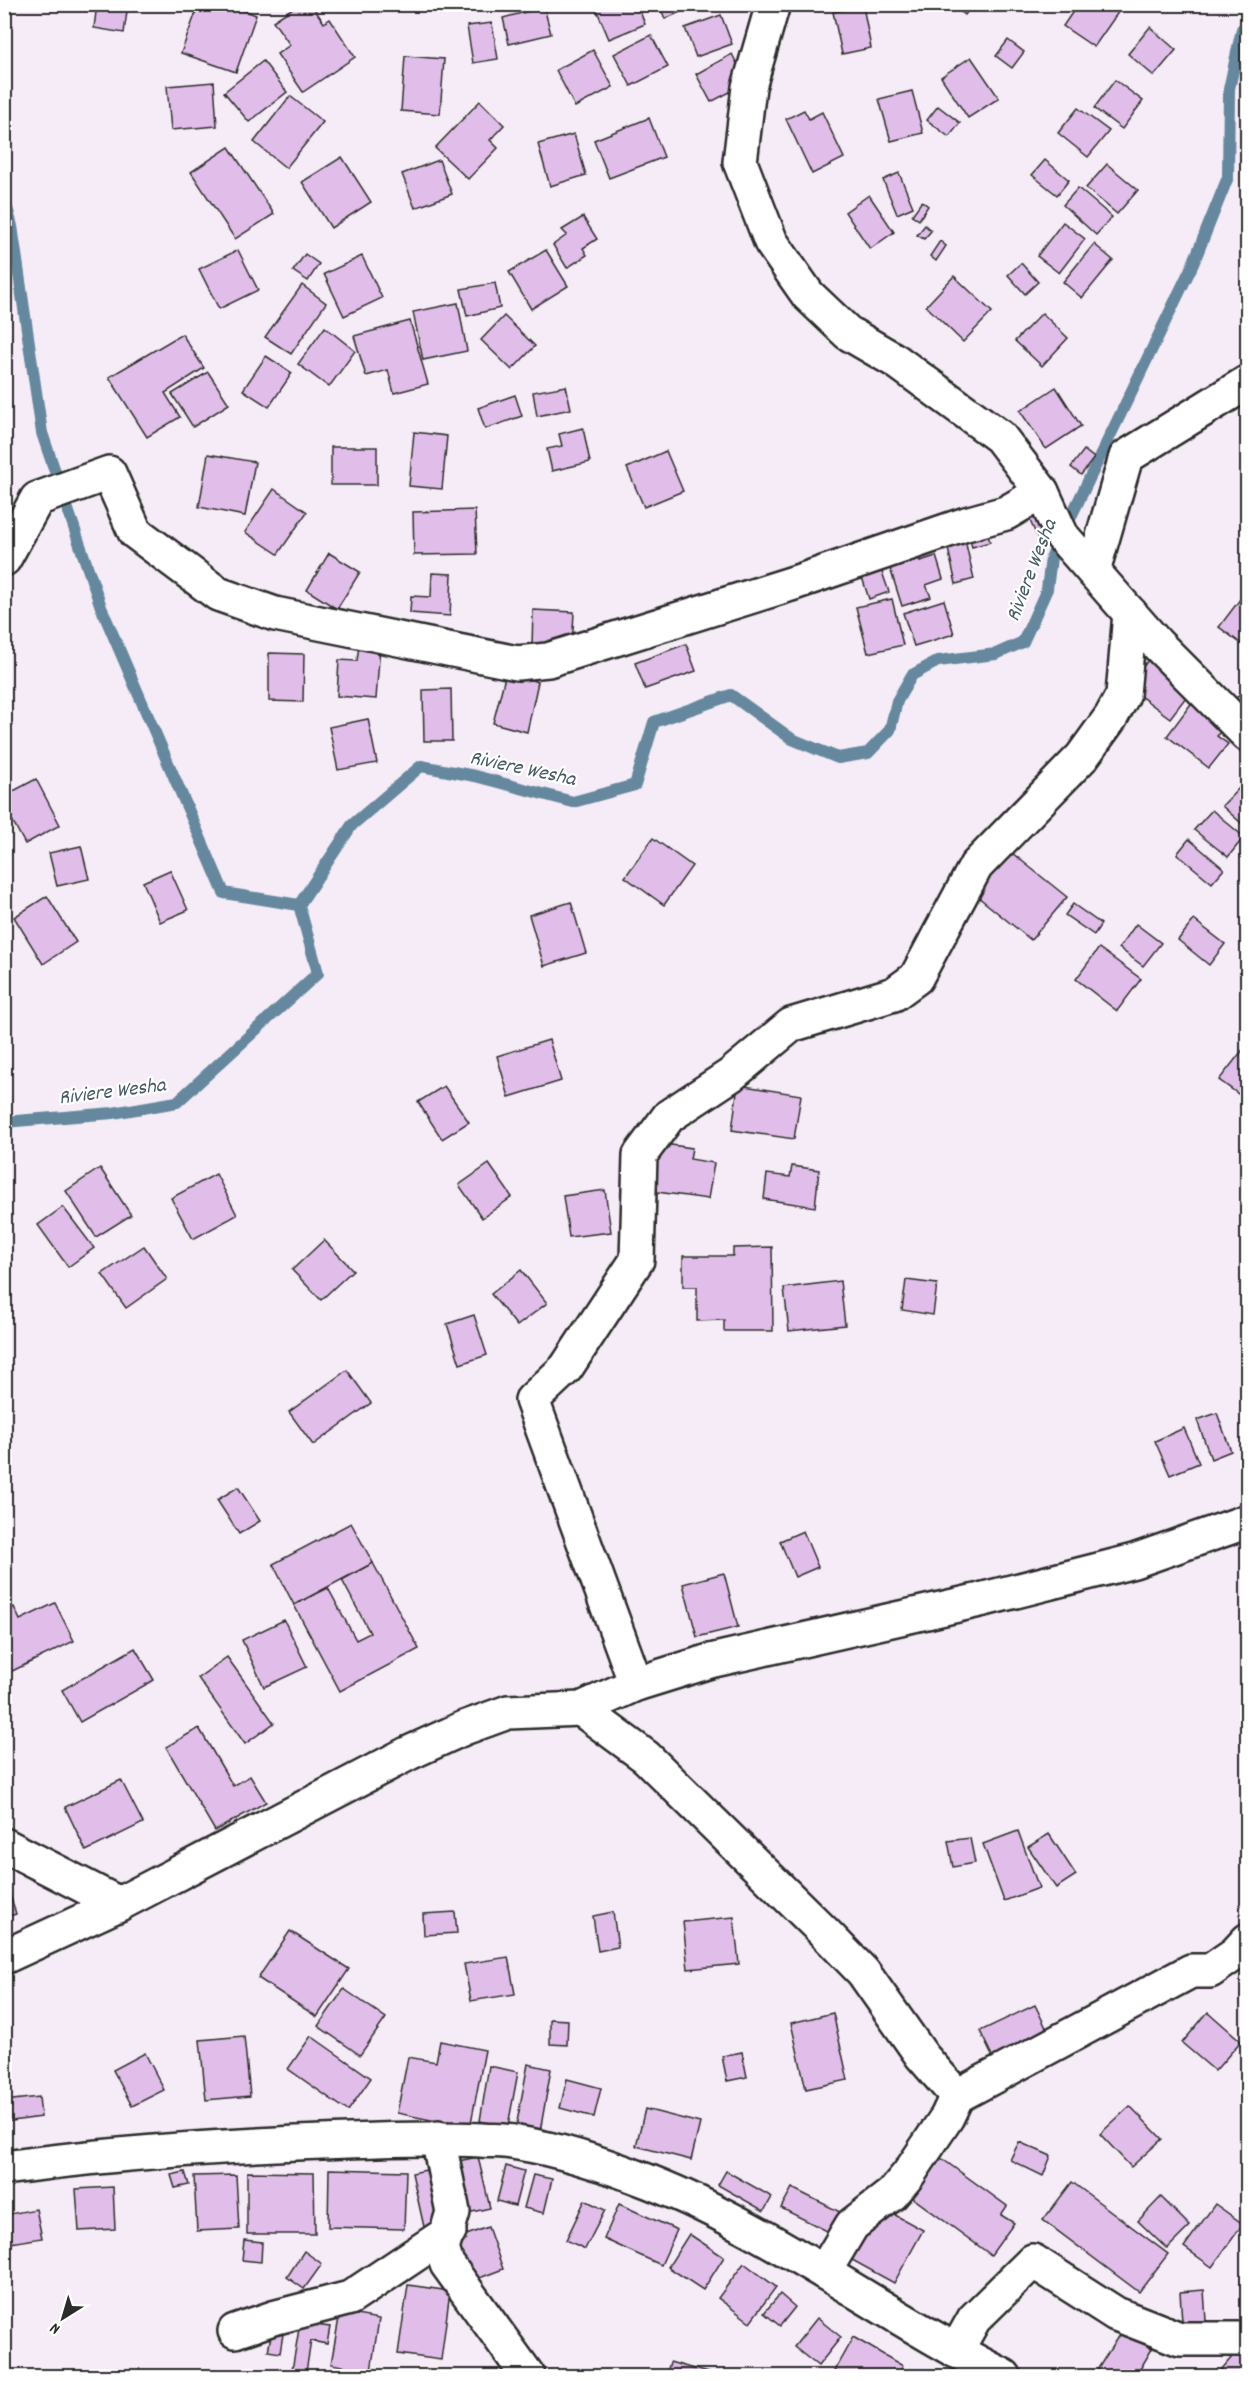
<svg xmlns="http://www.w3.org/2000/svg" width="1252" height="2381" font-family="Dekko,sans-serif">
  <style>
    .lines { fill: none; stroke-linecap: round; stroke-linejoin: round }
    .stream { stroke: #65889e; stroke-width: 12 }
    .building { fill: #e1bee9; stroke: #2b2b2b; stroke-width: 1.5 }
    .minor-casing { stroke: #2b2b2b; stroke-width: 38 }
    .minor { stroke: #fff; stroke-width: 33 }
    .labels { text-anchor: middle; stroke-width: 4.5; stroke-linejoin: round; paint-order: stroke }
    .water-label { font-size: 21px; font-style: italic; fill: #485a64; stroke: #fff }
  </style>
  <rect width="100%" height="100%" fill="#f6ecf8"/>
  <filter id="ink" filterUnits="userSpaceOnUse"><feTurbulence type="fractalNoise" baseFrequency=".0167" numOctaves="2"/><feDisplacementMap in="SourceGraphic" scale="12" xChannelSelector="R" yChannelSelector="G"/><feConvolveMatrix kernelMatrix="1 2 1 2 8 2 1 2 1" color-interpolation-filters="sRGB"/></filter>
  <g filter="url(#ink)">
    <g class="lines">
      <g class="stream">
        <path d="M4,197L12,226L42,433L101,607L224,893L299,905"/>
        <path d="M4,1122L113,1113L177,1102L318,973L299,905L352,825L421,766L475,776L573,802L635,785L654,722L731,695L792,739L838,758L868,753L890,730L897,701L912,675L938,661L996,654L1023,642L1047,589L1051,558L1193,264L1228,177L1229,89L1242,29L1248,24"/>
      </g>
    </g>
    <g class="building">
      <path d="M97,4H128L124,33L94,28Z"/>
      <path d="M199,4H227L256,15L236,72L181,53Z"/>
      <path d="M299,4H311L324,23L330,19L355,57L303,92L277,54L290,45L273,21Z"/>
      <path d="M598,4H637L645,24L609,39L595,6Z"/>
      <path d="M659,4H696V5L665,19Z"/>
      <path d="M951,4H973L965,15Z"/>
      <path d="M1078,4H1109L1119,11L1094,47L1063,26Z"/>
      <path d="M863,6L871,48L842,54L833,12Z"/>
      <path d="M544,7L551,34L509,44L503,18Z"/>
      <path d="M721,15L732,44L696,57L685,28Z"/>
      <path d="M492,23L498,59L473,63L467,26Z"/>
      <path d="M1150,27L1176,50L1154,76L1128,54Z"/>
      <path d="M651,35L668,67L631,86L614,54Z"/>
      <path d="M1008,40L1024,52L1012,68L996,56Z"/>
      <path d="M593,50L613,87L575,107L556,70Z"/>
      <path d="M732,54L747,83L711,102L696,74Z"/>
      <path d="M405,56L444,59L440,114L401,111Z"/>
      <path d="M971,57L999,98L968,118L941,77Z"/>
      <path d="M263,61L287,92L249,122L224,92Z"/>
      <path d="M1115,80L1143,101L1122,129L1094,108Z"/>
      <path d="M214,82L217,126L171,130L167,86Z"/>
      <path d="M912,91L923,133L891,141L879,99Z"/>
      <path d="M290,96L323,122L286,168L254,142Z"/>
      <path d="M480,101L504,125L490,140L498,148L468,179L435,148Z"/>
      <path d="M938,106L960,123L949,137L927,120Z"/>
      <path d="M1078,108L1109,131L1088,157L1058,133Z"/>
      <path d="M804,110L809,119L822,112L844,158L812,174L786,119Z"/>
      <path d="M649,118L664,157L609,178L594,140Z"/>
      <path d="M574,134L586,175L550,186L538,144Z"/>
      <path d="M229,147L274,214L235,239L191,172Z"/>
      <path d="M342,157L371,202L331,228L302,182Z"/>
      <path d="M439,160L452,194L415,208L402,174Z"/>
      <path d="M1045,160L1069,180L1057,195L1032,175Z"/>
      <path d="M1107,164L1138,190L1117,214L1086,188Z"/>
      <path d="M899,173L913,207L897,214L883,180Z"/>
      <path d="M1078,188L1112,217L1096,235L1063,205Z"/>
      <path d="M869,195L894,232L870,249L845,212Z"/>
      <path d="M922,201L928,206L919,220L912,215Z"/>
      <path d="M583,217L597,239L583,248L587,255L567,268L553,245L567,235L562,230Z"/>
      <path d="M1063,222L1085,239L1059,273L1037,256Z"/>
      <path d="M925,225L931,231L924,239L917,235Z"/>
      <path d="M940,241L946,246L936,261L930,256Z"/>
      <path d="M1094,244L1113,260L1082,298L1063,282Z"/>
      <path d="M238,250L258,290L219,309L199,269Z"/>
      <path d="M546,250L568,286L531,309L509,272Z"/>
      <path d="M305,254L319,264L308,281L293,271Z"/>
      <path d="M362,256L382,298L344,316L324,274Z"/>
      <path d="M1021,263L1038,282L1025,294L1008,275Z"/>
      <path d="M954,276L992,312L963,342L926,306Z"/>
      <path d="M495,283L500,308L467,316L461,289Z"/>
      <path d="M302,285L326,303L291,354L265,337Z"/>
      <path d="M458,303L467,351L423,360L413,312Z"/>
      <path d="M1042,313L1068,338L1042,366L1015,341Z"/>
      <path d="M504,316L535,346L512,370L481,340Z"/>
      <path d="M410,321L428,384L394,393L388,370L366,376L354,336Z"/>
      <path d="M325,327L355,351L329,387L298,364Z"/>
      <path d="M182,334L204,368L165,393L180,417L147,437L109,377Z"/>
      <path d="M266,356L292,373L269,407L243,390Z"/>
      <path d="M208,372L229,404L193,427L172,394Z"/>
      <path d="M566,386L571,409L537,416L533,392Z"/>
      <path d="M1056,387L1081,426L1046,449L1020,411Z"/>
      <path d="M515,395L522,416L485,429L478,408Z"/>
      <path d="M583,428L590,462L552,471L547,449L562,446L559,434Z"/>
      <path d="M414,432L447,436L442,489L409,486Z"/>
      <rect x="331" y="447" width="46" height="38"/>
      <path d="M1084,450L1094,458L1081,475L1071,467Z"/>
      <path d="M666,451L683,491L644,507L627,468Z"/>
      <path d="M208,454L255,462L245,516L199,507Z"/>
      <path d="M274,489L307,512L278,554L245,532Z"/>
      <path d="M1040,506L1055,538L1041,545L1026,512Z"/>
      <path d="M475,510L477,554L414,555L413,512Z"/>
      <path d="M986,528L990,542L972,547L968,533Z"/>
      <path d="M965,540L974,579L956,584L947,544Z"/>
      <path d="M329,553L360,572L337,609L307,590Z"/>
      <path d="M917,556L920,561L936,556L943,579L926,585L931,597L902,606L889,565Z"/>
      <path d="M881,569L889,592L869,599L861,574Z"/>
      <path d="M432,573L452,574L450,616L410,613L411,596L431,597Z"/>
      <path d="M1241,598L1248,603L1247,648L1219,627Z"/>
      <path d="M892,599L903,645L868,653L856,607Z"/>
      <path d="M944,600L954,634L914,646L903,613Z"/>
      <path d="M533,610L574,612L572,648L532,646Z"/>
      <path d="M686,644L696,671L645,689L635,663Z"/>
      <path d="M359,645L380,646L376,699L337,696L339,660L357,661Z"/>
      <path d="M269,653L304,654L303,702L269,701Z"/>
      <path d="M1151,656L1193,688L1170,718L1128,687Z"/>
      <path d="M506,673L538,682L527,732L493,723Z"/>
      <path d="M1248,683V711L1234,701Z"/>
      <path d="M451,689L452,741H424L423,690Z"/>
      <path d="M1196,697L1228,721L1217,736L1228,744L1209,768L1167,736Z"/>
      <path d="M368,719L377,763L338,770L329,727Z"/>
      <path d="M36,779L60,825L25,844L4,805V796Z"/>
      <path d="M1241,786L1248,793V829L1222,806Z"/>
      <path d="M1212,810L1244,837L1228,857L1194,830Z"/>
      <path d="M653,838L692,866L664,905L625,877Z"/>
      <path d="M1189,839L1224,869L1212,883L1177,854Z"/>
      <path d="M81,846L89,879L57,886L49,853Z"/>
      <path d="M1007,849L1067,897L1031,940L972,892Z"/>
      <path d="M170,870L188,910L160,922L143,882Z"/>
      <path d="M47,896L76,942L43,964L14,917Z"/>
      <path d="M571,902L586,953L544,966L529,915Z"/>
      <path d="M1073,904L1101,924L1094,935L1065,915Z"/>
      <path d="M1194,920L1225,944L1209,965L1178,940Z"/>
      <path d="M1136,924L1161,943L1143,966L1119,948Z"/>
      <path d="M1099,948L1141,979L1117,1011L1076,979Z"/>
      <path d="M549,1040L561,1081L509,1097L497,1056Z"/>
      <path d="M1245,1047L1248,1049V1101L1219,1080Z"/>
      <path d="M738,1085L801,1095L794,1139L732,1130Z"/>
      <path d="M444,1086L469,1122L442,1139L418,1102Z"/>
      <path d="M657,1143L692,1148L690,1159L714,1163L708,1199L650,1191Z"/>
      <path d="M489,1164L512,1197L482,1218L459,1185Z"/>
      <path d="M792,1166L819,1170L815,1207L764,1199L767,1174L790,1177Z"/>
      <path d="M100,1168L131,1215L96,1237L66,1191Z"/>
      <path d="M216,1174L237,1215L193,1239L171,1198Z"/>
      <path d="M605,1190L611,1232L569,1237L563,1196Z"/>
      <path d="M63,1207L94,1248L68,1267L38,1225Z"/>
      <path d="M324,1240L353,1270L321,1300L292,1270Z"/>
      <path d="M144,1246L167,1279L126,1308L102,1274Z"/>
      <path d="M772,1247L773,1331H724V1320L697,1321V1287H683V1256H733V1248Z"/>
      <path d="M521,1270L547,1303L517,1326L491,1294Z"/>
      <path d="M906,1280L937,1284L933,1315L902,1310Z"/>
      <path d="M840,1281L845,1325L789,1331L784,1288Z"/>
      <path d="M474,1315L487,1355L460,1364L447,1324Z"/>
      <path d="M347,1370L371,1403L313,1445L289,1412Z"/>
      <path d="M1217,1413L1231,1451L1211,1459L1197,1420Z"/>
      <path d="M1184,1428L1199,1463L1170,1475L1155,1441Z"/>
      <path d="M238,1487L260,1521L239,1534L217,1500Z"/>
      <path d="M351,1523L373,1563L294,1605L273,1564Z"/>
      <path d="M803,1531L818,1567L795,1577L780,1541Z"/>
      <path d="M373,1563L419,1649L340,1691L294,1605L328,1588L356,1640L370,1633L342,1580Z"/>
      <path d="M724,1573L738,1627L697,1637L683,1584Z"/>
      <path d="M55,1603L74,1641L4,1675V1612L14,1607L20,1620Z"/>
      <path d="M284,1620L307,1667L264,1687L242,1640Z"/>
      <path d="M135,1648L154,1680L80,1722L62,1690Z"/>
      <path d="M227,1657L274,1723L245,1744L198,1678Z"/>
      <path d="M199,1728L233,1786L250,1776L266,1802L215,1831L166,1747Z"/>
      <path d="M121,1780L143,1823L86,1851L65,1807Z"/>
      <path d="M1018,1831L1039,1888L1004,1901L983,1844Z"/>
      <path d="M1049,1834L1076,1875L1056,1888L1028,1847Z"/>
      <path d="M970,1838L975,1863L953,1867L948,1841Z"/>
      <path d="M7,1885L16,1914L4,1918V1886Z"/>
      <path d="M455,1912L457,1933L424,1935L423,1914Z"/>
      <path d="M613,1912L618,1947L598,1951L593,1916Z"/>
      <path d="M734,1917L739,1964L688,1969L683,1922Z"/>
      <path d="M290,1931L349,1969L317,2017L258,1978Z"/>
      <path d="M508,1957L515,1994L471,2001L464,1964Z"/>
      <path d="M344,1989L386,2018L360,2055L318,2026Z"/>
      <path d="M1035,2005L1050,2036L995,2062L980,2031Z"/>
      <path d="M1208,2012L1241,2041L1215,2071L1182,2043Z"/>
      <path d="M833,2013L848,2080L806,2089L791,2023Z"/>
      <path d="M550,2019L568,2020L567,2045L550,2044Z"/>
      <path d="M244,2036L250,2096L206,2100L200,2040Z"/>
      <path d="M311,2036L371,2078L348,2111L288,2069Z"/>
      <path d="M440,2041L485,2050L470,2128L397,2113L408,2057L436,2062Z"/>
      <path d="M742,2052L747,2077L727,2081L722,2056Z"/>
      <path d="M145,2053L164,2090L132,2106L113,2070Z"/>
      <path d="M528,2064L551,2069L540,2132L516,2127Z"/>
      <path d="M489,2066L518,2072L508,2126L480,2121Z"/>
      <path d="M567,2079L601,2088L594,2117L560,2108Z"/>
      <path d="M39,2097L41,2117L5,2122L4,2101Z"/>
      <path d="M1130,2106L1162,2139L1131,2167L1100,2134Z"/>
      <path d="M645,2109L700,2123L691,2160L636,2146Z"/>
      <path d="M1019,2142L1051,2156L1043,2176L1010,2160Z"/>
      <path d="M478,2157L490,2208L463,2214L453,2162Z"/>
      <path d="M941,2158L1007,2206L1001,2215L1014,2223L991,2255L913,2198Z"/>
      <path d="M506,2166L524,2171L515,2206L497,2201Z"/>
      <path d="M329,2169L406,2171L404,2229L328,2227Z"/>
      <path d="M431,2169L444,2223L424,2227L412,2173Z"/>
      <path d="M726,2171L772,2197L764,2211L718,2185Z"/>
      <path d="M185,2172L189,2185L175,2188L171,2175Z"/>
      <path d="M247,2172L314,2173L315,2234H247Z"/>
      <path d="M236,2175L239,2229L197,2231L194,2176Z"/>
      <path d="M533,2175L552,2179L544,2213L524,2208Z"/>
      <path d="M1072,2182L1168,2254L1139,2292L1043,2220Z"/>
      <path d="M113,2187L115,2229L79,2231L76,2189Z"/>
      <path d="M792,2188L848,2216L839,2237L781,2208Z"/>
      <path d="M1161,2197L1190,2226L1167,2249L1138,2221Z"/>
      <path d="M585,2200L605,2210L585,2249L566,2240Z"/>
      <path d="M619,2204L677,2230L661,2265L604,2239Z"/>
      <path d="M1215,2204L1243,2224L1212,2267L1184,2247Z"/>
      <path d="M36,2209L42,2238L4,2244V2215Z"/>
      <path d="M884,2209L923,2230L894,2283L843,2255L857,2229L869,2235Z"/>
      <path d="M488,2227L503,2269L469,2282L453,2240Z"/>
      <path d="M689,2234L724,2257L703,2290L668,2267Z"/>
      <path d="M244,2240L262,2242L261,2262L242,2260Z"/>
      <path d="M304,2251L322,2264L304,2289L287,2277Z"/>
      <path d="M744,2263L776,2287L750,2322L718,2298Z"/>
      <path d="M408,2285L450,2291L441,2360L398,2354Z"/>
      <path d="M1204,2290L1206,2321L1182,2322L1180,2292Z"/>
      <path d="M780,2294L795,2307L780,2326L764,2313Z"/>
      <path d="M340,2312L379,2319L371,2371L331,2364Z"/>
      <path d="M817,2318L841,2337L818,2366L794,2347Z"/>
      <path d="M300,2323L330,2327L327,2344L311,2341L306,2372L292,2370Z"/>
      <path d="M1122,2330L1152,2349L1136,2376H1097L1094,2375Z"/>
      <path d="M272,2331L283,2334L280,2353L268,2351Z"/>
      <path d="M853,2337L903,2366L897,2376H844L834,2371Z"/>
      <path d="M1237,2351L1248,2360V2376H1216Z"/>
      <path d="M670,2362L718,2376H666Z"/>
    </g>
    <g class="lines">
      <defs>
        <g id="minor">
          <path d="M1042,492L1062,536L1157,644L1248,735"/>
          <path d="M4,559L37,499L109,473L135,532L218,594L275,614L517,663L548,660L794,583L966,524L1006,513L1042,492L1000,437L896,361L848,333L808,295L771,242L740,162L749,87L773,4"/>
          <path d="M1093,571L1126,457L1248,382"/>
          <path d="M636,1684L532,1400L566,1368L637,1260L640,1155L669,1116L731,1075L791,1025L894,994L916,978L976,866L1082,757L1111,717L1123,695L1130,613"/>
          <path d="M581,1709L646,1757L826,1934L863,1972L922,2056L957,2096L947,2117L908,2175L892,2194L852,2225L824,2272"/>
          <path d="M4,1845L119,1904"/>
          <path d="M4,1957L119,1904L409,1753L464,1728L508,1712L581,1709L636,1684L710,1661L980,1600L1134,1561L1248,1521"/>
          <path d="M957,2096L1191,1971H1210L1236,1953L1248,1940"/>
          <path d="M438,2138L453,2212L442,2249L447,2264L528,2376"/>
          <path d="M4,2168C119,2152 233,2145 348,2141C393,2139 437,2138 481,2140C493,2141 506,2140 518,2143C562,2150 609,2166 650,2182C776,2232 884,2316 1004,2376"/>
          <path d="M235,2331L273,2318L350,2298L449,2232"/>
          <path d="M956,2351L974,2319L1033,2261L1116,2314L1180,2339H1248"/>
        </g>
      </defs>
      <use href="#minor" class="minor-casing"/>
      <use href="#minor" class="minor"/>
    </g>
  </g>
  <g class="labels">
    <g class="water-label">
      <text transform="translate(1030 570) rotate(-69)" y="7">Riviere Wesha</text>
      <text transform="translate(523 767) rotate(12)" y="7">Riviere Wesha</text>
      <text transform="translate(112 1090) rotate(-7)" y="7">Riviere Wesha</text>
    </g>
  </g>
  <rect width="1252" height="2381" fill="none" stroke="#fff" stroke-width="24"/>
  <rect x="12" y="12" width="1228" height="2357" fill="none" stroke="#2b2b2b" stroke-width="2" filter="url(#ink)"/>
  <g transform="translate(63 2318) rotate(217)" stroke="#ffffff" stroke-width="4.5" paint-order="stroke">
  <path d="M0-4.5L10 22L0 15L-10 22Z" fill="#2b2b2b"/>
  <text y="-9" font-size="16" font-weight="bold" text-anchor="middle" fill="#2b2b2b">N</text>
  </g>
</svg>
